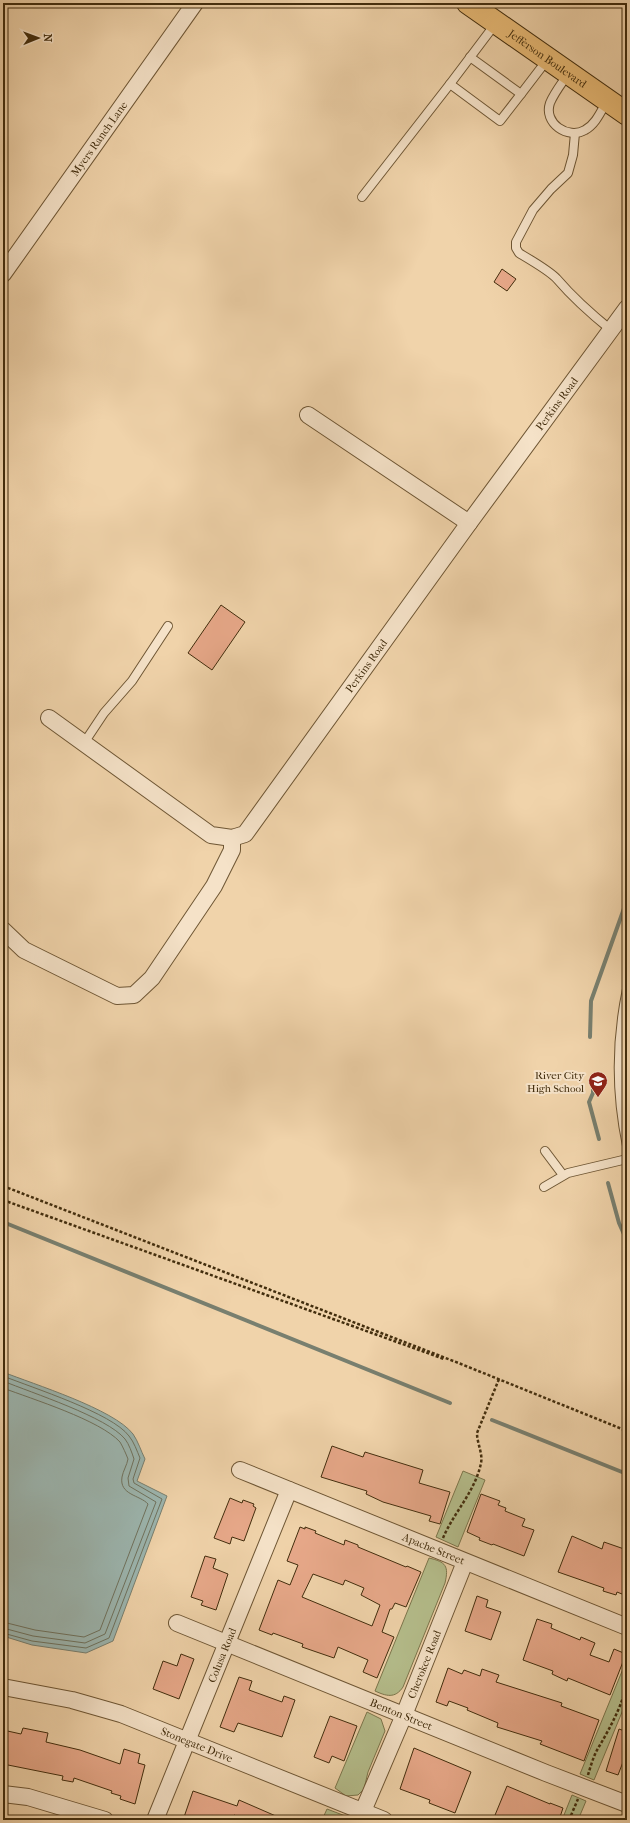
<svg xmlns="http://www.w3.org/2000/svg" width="630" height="1823" font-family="'IM FELL French Canon',serif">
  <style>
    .green { fill: #b5be8c; stroke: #7c764c }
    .water { fill: #9cb6b0; stroke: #787f6f }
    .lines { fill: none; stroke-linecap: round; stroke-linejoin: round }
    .shore { stroke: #6f725e; stroke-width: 1 }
    .stream { stroke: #787f6f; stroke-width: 4 }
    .building { fill: #e7a889; stroke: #422d0d; fill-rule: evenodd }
    .lane-casing { stroke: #6e5634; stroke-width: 10 }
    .street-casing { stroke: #6e5634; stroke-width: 18 }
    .primary-casing { stroke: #422d0d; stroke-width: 24 }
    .path { stroke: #422d0d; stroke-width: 2.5; stroke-dasharray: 3 2; stroke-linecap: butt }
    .lane { stroke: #f5e2c8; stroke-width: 8 }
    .street { stroke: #f5e2c8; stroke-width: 16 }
    .primary { stroke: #e8ba75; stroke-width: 22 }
    .labels { text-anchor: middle; stroke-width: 4; stroke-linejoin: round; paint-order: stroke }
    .street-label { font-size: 11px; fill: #422d0d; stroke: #f5e2c8 }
    .poi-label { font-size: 11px; fill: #422d0d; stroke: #f5e2c8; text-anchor: end }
  </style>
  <rect width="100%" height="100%" fill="#f0d3aa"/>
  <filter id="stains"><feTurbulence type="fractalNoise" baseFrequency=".005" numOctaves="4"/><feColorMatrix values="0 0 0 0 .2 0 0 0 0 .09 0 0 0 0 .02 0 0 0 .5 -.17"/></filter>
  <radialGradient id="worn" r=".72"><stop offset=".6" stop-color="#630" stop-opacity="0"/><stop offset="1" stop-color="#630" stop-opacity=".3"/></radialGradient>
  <g class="green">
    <path d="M463,1471L485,1480L458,1547L436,1537Z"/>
    <path d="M429,1558C446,1562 449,1566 445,1583L403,1687C395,1699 386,1696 375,1691Z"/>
    <path d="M627,1659V1700L594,1780L580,1774Z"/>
    <path d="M367,1712L381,1719L385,1731L368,1772L364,1789L358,1795L346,1796L335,1788Z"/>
    <path d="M572,1795L586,1801L578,1820H562Z"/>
    <path d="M327,1809L348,1817L347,1820H322Z"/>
  </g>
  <path class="water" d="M3,1372C33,1384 114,1409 133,1434C138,1441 141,1451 145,1459L137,1481L167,1496L113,1641L86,1653L32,1645L3,1636Z"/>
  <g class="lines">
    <g class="shore">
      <path d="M3,1376C33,1388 112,1413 129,1436C134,1442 137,1451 140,1458L133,1479L134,1483L162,1499L109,1638L86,1648L32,1641L3,1633"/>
      <path d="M3,1381C32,1393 107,1417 125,1439C129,1444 132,1453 134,1459L128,1478L129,1486L156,1502L105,1634L85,1643L33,1636L3,1628"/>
      <path d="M3,1388C32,1399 100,1420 120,1442C123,1447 126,1454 128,1459C127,1465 123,1471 122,1477C119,1495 140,1495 148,1504L100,1630L84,1637L35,1630L3,1622"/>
    </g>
    <g class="stream">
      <path d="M590,1037L591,1001L627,900"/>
      <path d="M593,1086V1093L589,1102L599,1139"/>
      <path d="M608,1183L619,1223L627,1241"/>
      <path d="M3,1222L450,1403"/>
      <path d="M492,1420L627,1474"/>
    </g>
  </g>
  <g class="building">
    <path d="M502,269L516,279L507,291L494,282Z"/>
    <path d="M221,605L245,622L212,670L188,653Z"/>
    <path d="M332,1446L363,1457L365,1452L423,1470L419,1483L450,1492L440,1524L429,1521L431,1516L383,1502L366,1494L367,1491L321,1477Z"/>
    <path d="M481,1494L500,1501L498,1505L506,1508L505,1511L525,1519L522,1526L534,1530L524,1556L493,1544L492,1545L479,1540L480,1538L467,1532Z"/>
    <path d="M230,1498L242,1503L243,1500L254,1504L253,1506L256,1508L244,1541L232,1537L230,1544L214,1538Z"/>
    <path d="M300,1527L305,1529V1527L316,1531L315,1533L344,1545L345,1540L358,1545V1547L406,1567L407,1566L421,1572L406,1607L395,1603L392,1609H390L382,1632L394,1637L377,1678L363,1672L368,1660L338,1647L334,1658L302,1647L303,1644L273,1633L272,1635L259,1630L278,1580L290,1585L298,1565L287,1561ZM313,1574L343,1585L345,1580L364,1588L361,1595L380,1605L372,1626L302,1597Z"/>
    <path d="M572,1536L602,1549L604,1542L627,1550V1596L617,1592L616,1595L603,1591L604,1588L558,1572Z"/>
    <path d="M205,1556L216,1559L213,1568L228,1574L216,1610L201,1605L203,1601L191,1597Z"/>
    <path d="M477,1596L488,1600L486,1607L501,1612L491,1640L465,1631Z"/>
    <path d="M537,1619L552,1624L551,1628L580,1640L581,1637L595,1643L590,1655L609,1662L614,1649L626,1654L610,1695L568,1678L567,1681L552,1674L553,1671L523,1660Z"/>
    <path d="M181,1654L194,1659L179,1699L153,1689L163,1661L177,1666Z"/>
    <path d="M448,1668L462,1674L464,1670L480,1676L482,1669L499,1675L496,1682L562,1703L561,1706L599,1720L584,1761L540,1744L542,1741L497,1727L498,1723L467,1710L468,1708L449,1701L447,1706L436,1702Z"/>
    <path d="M239,1677L252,1681L249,1690L282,1702L284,1696L295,1700L282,1737L238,1723L234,1732L220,1727Z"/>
    <path d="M330,1716L357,1726L344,1761L332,1756L329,1763L314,1757Z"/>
    <path d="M23,1728L48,1733L46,1742L80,1750L120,1764L124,1749L140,1754L138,1763L145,1765L135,1804L120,1799L121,1796L111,1793L112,1791L74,1778L73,1782L62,1780L63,1776L3,1764V1730L21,1734Z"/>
    <path d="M619,1729L627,1732V1763L623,1762L618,1775L606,1771Z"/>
    <path d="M414,1748L471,1772L455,1813L429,1803L430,1800L400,1789Z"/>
    <path d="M507,1786L550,1804V1803L563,1808L559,1820H493Z"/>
    <path d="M193,1791L237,1806L239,1800L285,1820H248L234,1815L232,1820H183Z"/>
  </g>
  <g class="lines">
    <defs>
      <g id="lane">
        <path d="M470,57L521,94L547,60"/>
        <path d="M568,74C562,83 554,93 550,103C543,123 568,140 585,130C596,124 601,111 607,101"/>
        <path d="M450,84L500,121L521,94"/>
        <path d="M575,133L573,155L568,173L551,189L533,210L516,242V248L519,253C529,259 550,271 557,279C575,300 590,313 611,330"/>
        <path d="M362,197L450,84L496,23"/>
        <path d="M84,743L104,713L132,681L168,626"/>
        <path d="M627,989C616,1041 616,1094 627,1146"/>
        <path d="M545,1151L563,1175"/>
        <path d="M544,1187L568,1173L627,1159"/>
      </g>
      <g id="street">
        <path id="s1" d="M3,274L195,3"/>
        <path d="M308,415L469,523"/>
        <path id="s2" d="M49,718L211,835L232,838L245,834L469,523L627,308"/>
        <path d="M3,930L24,950L117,996L134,995L152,978L214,886L232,850V838"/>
        <path id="s3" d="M240,1470L627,1627"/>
        <path id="s4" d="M177,1623L546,1773L627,1804"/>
        <path id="s5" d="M3,1687L72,1700L121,1714L384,1820"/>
        <path d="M3,1794L28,1797L105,1820"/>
        <path id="s6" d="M363,1811L404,1715L465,1562"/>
        <path id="s7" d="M155,1820L289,1490"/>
      </g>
      <g id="primary">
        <path id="s8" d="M468,3L627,114"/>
      </g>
    </defs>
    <use href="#lane" class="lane-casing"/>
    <use href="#street" class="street-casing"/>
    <use href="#primary" class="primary-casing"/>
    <g class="path">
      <path d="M3,1186L461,1364L627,1431"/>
      <path d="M3,1200L444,1359"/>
      <path d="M443,1538C454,1512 475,1492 481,1463C483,1454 477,1443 477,1433L499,1379"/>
      <path d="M588,1775C591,1765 594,1754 600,1745C611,1726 623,1704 627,1682"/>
      <path d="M569,1820L578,1799"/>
    </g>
    <use href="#lane" class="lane"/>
    <use href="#street" class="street"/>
    <use href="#primary" class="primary"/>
  </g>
  <defs>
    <symbol id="school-pin" viewBox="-11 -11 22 30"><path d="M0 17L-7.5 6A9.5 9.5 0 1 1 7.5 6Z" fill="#8f2418" stroke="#f5e2c8"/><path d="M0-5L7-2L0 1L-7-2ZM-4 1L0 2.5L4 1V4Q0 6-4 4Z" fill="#fff"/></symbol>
  </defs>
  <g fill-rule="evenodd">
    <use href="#school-pin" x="587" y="1070" width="22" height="30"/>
  </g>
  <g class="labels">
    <g class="street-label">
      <text dy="4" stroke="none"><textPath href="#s8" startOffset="97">Jefferson Boulevard</textPath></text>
      <text dy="4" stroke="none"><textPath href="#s1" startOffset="166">Myers Ranch Lane</textPath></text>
      <text dy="4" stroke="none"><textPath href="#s2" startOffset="766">Perkins Road</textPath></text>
      <text dy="4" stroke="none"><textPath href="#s2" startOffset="442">Perkins Road</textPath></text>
      <text dy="4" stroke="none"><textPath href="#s3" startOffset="209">Apache Street</textPath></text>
      <text dy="4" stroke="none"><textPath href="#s7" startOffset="178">Colusa Road</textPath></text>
      <text dy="4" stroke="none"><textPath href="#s6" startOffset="159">Cherokee Road</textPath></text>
      <text dy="4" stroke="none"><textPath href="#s4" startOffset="242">Benton Street</textPath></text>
      <text dy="4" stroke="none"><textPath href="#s5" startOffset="203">Stonegate Drive</textPath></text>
    </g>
    <g class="poi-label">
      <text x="584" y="1079">River City<tspan x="584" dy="13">High School</tspan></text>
    </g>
  </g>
  <rect width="630" height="1823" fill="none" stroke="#f0d3aa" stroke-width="16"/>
  <rect x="4" y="4" width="622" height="1815" fill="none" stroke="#422d0d" stroke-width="2"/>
  <rect x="8" y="8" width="614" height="1807" fill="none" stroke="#422d0d"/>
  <g transform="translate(38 38) rotate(89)" stroke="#f5e2c8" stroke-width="3" paint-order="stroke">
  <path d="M0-3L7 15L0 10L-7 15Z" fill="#422d0d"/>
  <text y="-6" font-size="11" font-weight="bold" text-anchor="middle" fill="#422d0d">N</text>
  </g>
  <rect width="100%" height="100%" filter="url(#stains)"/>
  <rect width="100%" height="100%" fill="url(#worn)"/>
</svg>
